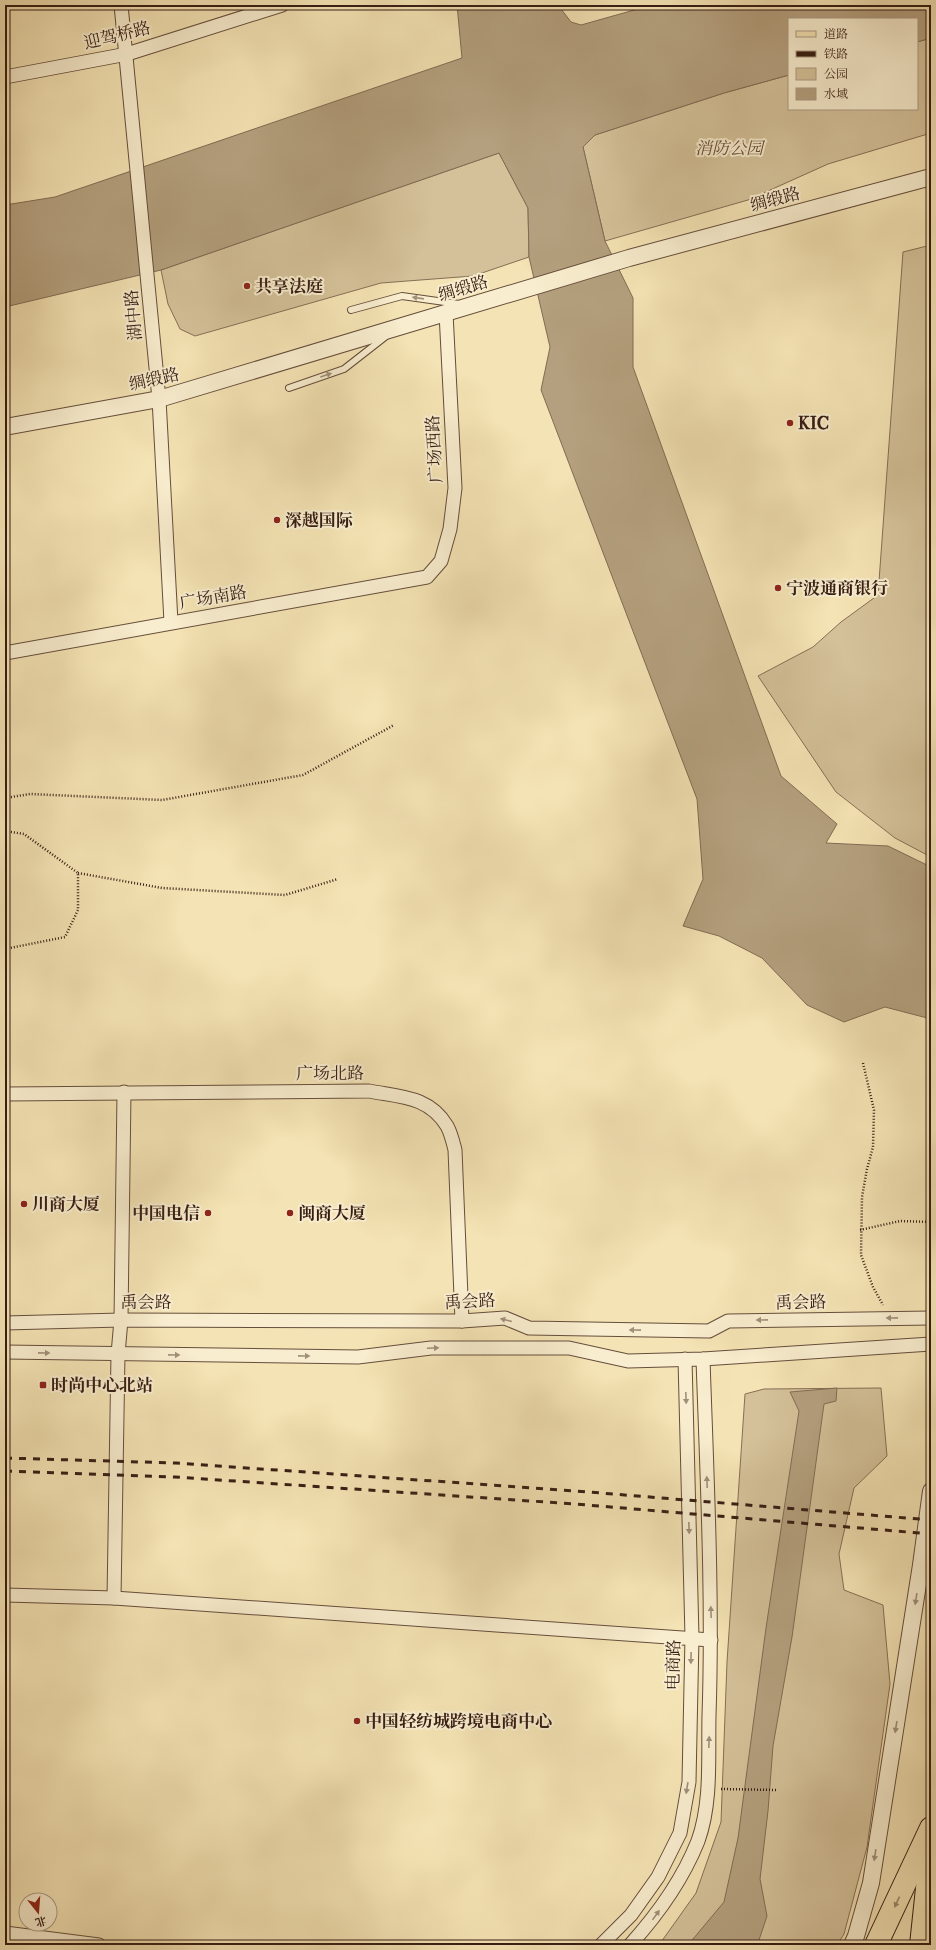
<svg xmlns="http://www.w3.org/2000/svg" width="936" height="1950" font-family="'IM FELL Double Pica','Noto Serif SC',serif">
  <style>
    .green { fill: #d4c199; stroke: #866f56 }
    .water { fill: #b4a07e; stroke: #826c54 }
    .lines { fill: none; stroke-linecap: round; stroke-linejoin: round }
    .service-casing { stroke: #664e3c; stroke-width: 8 }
    .minor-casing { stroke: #664e3c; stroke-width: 15 }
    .tertiary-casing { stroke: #664e3c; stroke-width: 18 }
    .primary-casing { stroke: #371d14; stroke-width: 22 }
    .trunk-casing { stroke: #371d14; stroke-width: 24 }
    .path { stroke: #371d14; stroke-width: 2.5; stroke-dasharray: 1 2; stroke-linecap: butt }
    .service { stroke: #f8edce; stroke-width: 6 }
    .minor { stroke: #f8edce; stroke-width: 13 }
    .tertiary { stroke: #f8edce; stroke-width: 16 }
    .primary { stroke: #f4e3b4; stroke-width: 20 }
    .trunk { stroke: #f4e3b4; stroke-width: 22 }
    .rail { stroke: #371d14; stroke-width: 3; stroke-dasharray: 7 7; stroke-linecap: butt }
    .oneway { fill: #a18f7a }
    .oneway2 { fill: #9f8a6c }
    .poi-dot { fill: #8f2418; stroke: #f8edce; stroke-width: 1.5 }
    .labels { text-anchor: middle; stroke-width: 4; stroke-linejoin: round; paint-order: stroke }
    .street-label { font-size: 17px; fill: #371d14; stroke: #f8edce }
    .park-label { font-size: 17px; font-style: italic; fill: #664e3c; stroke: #f8edce }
    .poi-label { font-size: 17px; font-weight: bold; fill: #371d14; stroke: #f8edce; text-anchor: start }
  </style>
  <rect width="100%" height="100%" fill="#f4e3b4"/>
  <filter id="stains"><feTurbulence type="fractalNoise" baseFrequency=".005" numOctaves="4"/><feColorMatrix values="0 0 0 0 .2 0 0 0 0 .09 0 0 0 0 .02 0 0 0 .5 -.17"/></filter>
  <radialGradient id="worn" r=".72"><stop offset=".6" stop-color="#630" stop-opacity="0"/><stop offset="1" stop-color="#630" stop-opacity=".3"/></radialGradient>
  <g class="green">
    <path d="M931,38V133L828,164L748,200L605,241L583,147L595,135L724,93L789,75V109H917V42Z"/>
    <path d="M499,153L528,208L529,257L473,276L381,283L195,336L180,329L168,304L161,270Z"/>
    <path d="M931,245V857L895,838L836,792L758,676L813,647L841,622L878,595L903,252Z"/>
    <path d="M881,1388L887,1456L854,1488L839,1554L844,1590L883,1605L890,1684L867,1847L844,1934L837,1945H659L696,1893L721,1822L727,1662L745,1394L764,1389Z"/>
  </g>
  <g class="water">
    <path d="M457,5H558L571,22L581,25L652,5H931V38L917,42V19H789V75L724,93L595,135L583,147L605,241L633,298V367L781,776L837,824L826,843L888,846L931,867V1019L885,1007L844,1022L807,1005L762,958L719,936L683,926L703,879L697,799L541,390L550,347L529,257L528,208L499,153L161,270L5,307V205L55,197L462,58Z"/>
    <path d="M837,1388L836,1401L824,1404L792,1637L773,1746L768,1811L760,1879L767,1916L758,1943L754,1945H688L724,1902L738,1838L766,1628L799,1411L790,1392Z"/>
  </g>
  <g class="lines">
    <defs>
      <g id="service">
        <path d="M351,310L402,296L459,304"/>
        <path d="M289,388L344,369L385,337"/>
      </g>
      <g id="minor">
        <path d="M121,5L159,399L171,622"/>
        <path d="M5,77L127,54L282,5"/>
        <path d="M5,653L427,577L441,561L450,529L455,488L446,313"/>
        <path d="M5,1094L369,1091C400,1097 429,1096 447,1126C451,1133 453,1142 455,1150L462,1321"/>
        <path d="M5,1323L121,1320L462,1321L505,1318L529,1328L709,1331L728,1321L931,1318"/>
        <path d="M5,1352L358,1357L431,1348H569L628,1361L703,1359L931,1344"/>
        <path d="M5,1595L114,1598L711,1640"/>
        <path d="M114,1598L118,1354L121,1320L124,1092"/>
        <path d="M5,1933L99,1945"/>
        <path d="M601,1945L631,1915L658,1877L680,1833L689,1782L692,1637L685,1359"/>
        <path d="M630,1945C659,1913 682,1881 698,1841C712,1802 708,1757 709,1716C713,1597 707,1478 703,1359"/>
      </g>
      <g id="tertiary">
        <path d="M5,427L159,399L629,258L931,177"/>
        <path d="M852,1945L856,1936L871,1883L921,1565L931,1491"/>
      </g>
      <path id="primary" d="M920,1945L931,1841"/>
      <path id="trunk" d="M876,1945L931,1828"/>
    </defs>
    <use href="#service" class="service-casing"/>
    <use href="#minor" class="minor-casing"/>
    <use href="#tertiary" class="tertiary-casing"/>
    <use href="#primary" class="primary-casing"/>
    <use href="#trunk" class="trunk-casing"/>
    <g class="path">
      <path d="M5,798L30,794L162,800L303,775L394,725"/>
      <path d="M5,831L24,834L78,873V910L65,937L5,949"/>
      <path d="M78,873L162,888L285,895L338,879"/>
      <path d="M863,1063L874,1110L873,1147L867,1169L862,1197L861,1255L873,1287L883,1305"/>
      <path d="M860,1230L900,1221L931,1222"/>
      <path d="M721,1789L778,1790"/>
    </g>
    <use href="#service" class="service"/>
    <use href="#minor" class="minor"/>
    <use href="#tertiary" class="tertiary"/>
    <use href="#primary" class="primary"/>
    <use href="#trunk" class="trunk"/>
    <g class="rail">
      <path d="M5,1458L176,1463L576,1491L931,1520"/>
      <path d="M5,1471L175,1477L575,1504L931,1534"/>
    </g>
  </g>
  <defs><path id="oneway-solid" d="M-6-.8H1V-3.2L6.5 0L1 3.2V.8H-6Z"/></defs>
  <g class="oneway">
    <use href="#oneway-solid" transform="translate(418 298) rotate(-172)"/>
    <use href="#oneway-solid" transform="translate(326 375) rotate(-19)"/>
    <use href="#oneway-solid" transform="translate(892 1318) rotate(179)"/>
    <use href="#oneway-solid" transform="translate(506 1320) rotate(-166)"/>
    <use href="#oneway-solid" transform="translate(762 1320) rotate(179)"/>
    <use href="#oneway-solid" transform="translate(635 1330) rotate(-179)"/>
    <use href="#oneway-solid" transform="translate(433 1348) rotate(-2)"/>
    <use href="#oneway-solid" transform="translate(44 1353) rotate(1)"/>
    <use href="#oneway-solid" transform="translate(174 1355) rotate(1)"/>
    <use href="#oneway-solid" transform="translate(304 1356) rotate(1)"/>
    <use href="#oneway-solid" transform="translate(686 1398) rotate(88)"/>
    <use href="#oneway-solid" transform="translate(707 1482) rotate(-92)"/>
    <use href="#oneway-solid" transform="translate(689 1528) rotate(88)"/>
    <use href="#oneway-solid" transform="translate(916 1599) rotate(99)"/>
    <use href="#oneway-solid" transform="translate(711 1612) rotate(-92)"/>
    <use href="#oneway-solid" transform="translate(691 1658) rotate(91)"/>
    <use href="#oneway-solid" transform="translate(896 1727) rotate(99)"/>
    <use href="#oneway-solid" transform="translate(709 1742) rotate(-88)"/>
    <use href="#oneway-solid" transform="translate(687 1788) rotate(99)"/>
    <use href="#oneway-solid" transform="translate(875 1855) rotate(99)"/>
    <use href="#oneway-solid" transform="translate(656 1915) rotate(-54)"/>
  </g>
  <use class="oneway2" href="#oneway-solid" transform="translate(897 1902) rotate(115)"/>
  <g class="poi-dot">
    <circle cx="247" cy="286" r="4"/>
    <circle cx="790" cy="423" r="4"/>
    <circle cx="277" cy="520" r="4"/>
    <circle cx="778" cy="588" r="4"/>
    <circle cx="24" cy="1204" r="4"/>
    <circle cx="208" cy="1213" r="4"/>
    <circle cx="290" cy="1213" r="4"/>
    <rect x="39" y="1381" width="8" height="8" rx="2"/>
    <circle cx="357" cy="1721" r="4"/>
  </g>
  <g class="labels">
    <g class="street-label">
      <text transform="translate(117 35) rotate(-14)" y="6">迎驾桥路</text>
      <text transform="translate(775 199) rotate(-15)" y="6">绸缎路</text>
      <text transform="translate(463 288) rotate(-17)" y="6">绸缎路</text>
      <text transform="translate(133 315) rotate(-95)" y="6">湖中路</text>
      <text transform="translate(154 379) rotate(-13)" y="6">绸缎路</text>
      <text transform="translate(434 449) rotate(-93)" y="6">广场西路</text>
      <text transform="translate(213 597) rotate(-10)" y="6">广场南路</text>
      <text x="330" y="1079">广场北路</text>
      <text transform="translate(470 1301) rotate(-3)" y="6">禹会路</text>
      <text x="146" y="1308">禹会路</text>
      <text transform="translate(801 1302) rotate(-1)" y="6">禹会路</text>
      <text transform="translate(673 1665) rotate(-89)" y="6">电商路</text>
    </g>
    <g class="park-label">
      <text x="729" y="154">消防公园</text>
    </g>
    <g class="poi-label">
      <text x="255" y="292">共享法庭</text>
      <text x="798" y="429">KIC</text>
      <text x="285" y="526">深越国际</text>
      <text x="786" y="594">宁波通商银行</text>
      <text x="32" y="1210">川商大厦</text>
      <text x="200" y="1219" text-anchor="end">中国电信</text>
      <text x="298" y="1219">闽商大厦</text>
      <text x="51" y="1391">时尚中心北站</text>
      <text x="365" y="1727">中国轻纺城跨境电商中心</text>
    </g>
  </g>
  <rect width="936" height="1950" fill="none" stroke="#f4e3b4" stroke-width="20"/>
  <rect x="6" y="6" width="924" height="1938" fill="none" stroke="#371d14" stroke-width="2"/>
  <rect x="10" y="10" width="916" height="1930" fill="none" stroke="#371d14"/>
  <rect x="788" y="18" width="130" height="92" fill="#f8edce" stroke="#ab9a84"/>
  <rect x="796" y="31" width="20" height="6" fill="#f4e3b4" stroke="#ab9a84"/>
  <text x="824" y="38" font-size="12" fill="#371d14">道路</text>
  <rect x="796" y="51" width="20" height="6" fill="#371d14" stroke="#ab9a84"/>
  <text x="824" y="58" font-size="12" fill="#371d14">铁路</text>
  <rect x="796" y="68" width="20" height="12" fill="#d4c199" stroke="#ab9a84"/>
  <text x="824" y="78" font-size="12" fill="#371d14">公园</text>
  <rect x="796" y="88" width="20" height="12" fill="#b4a07e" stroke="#ab9a84"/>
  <text x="824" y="98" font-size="12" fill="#371d14">水域</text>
  <g transform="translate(38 1912) rotate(163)"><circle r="19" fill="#f8edce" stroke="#ab9a84"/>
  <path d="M0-3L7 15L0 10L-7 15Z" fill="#8f2418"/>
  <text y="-6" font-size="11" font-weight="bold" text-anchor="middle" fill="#371d14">北</text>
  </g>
  <rect width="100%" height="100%" filter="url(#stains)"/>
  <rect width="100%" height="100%" fill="url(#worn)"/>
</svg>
